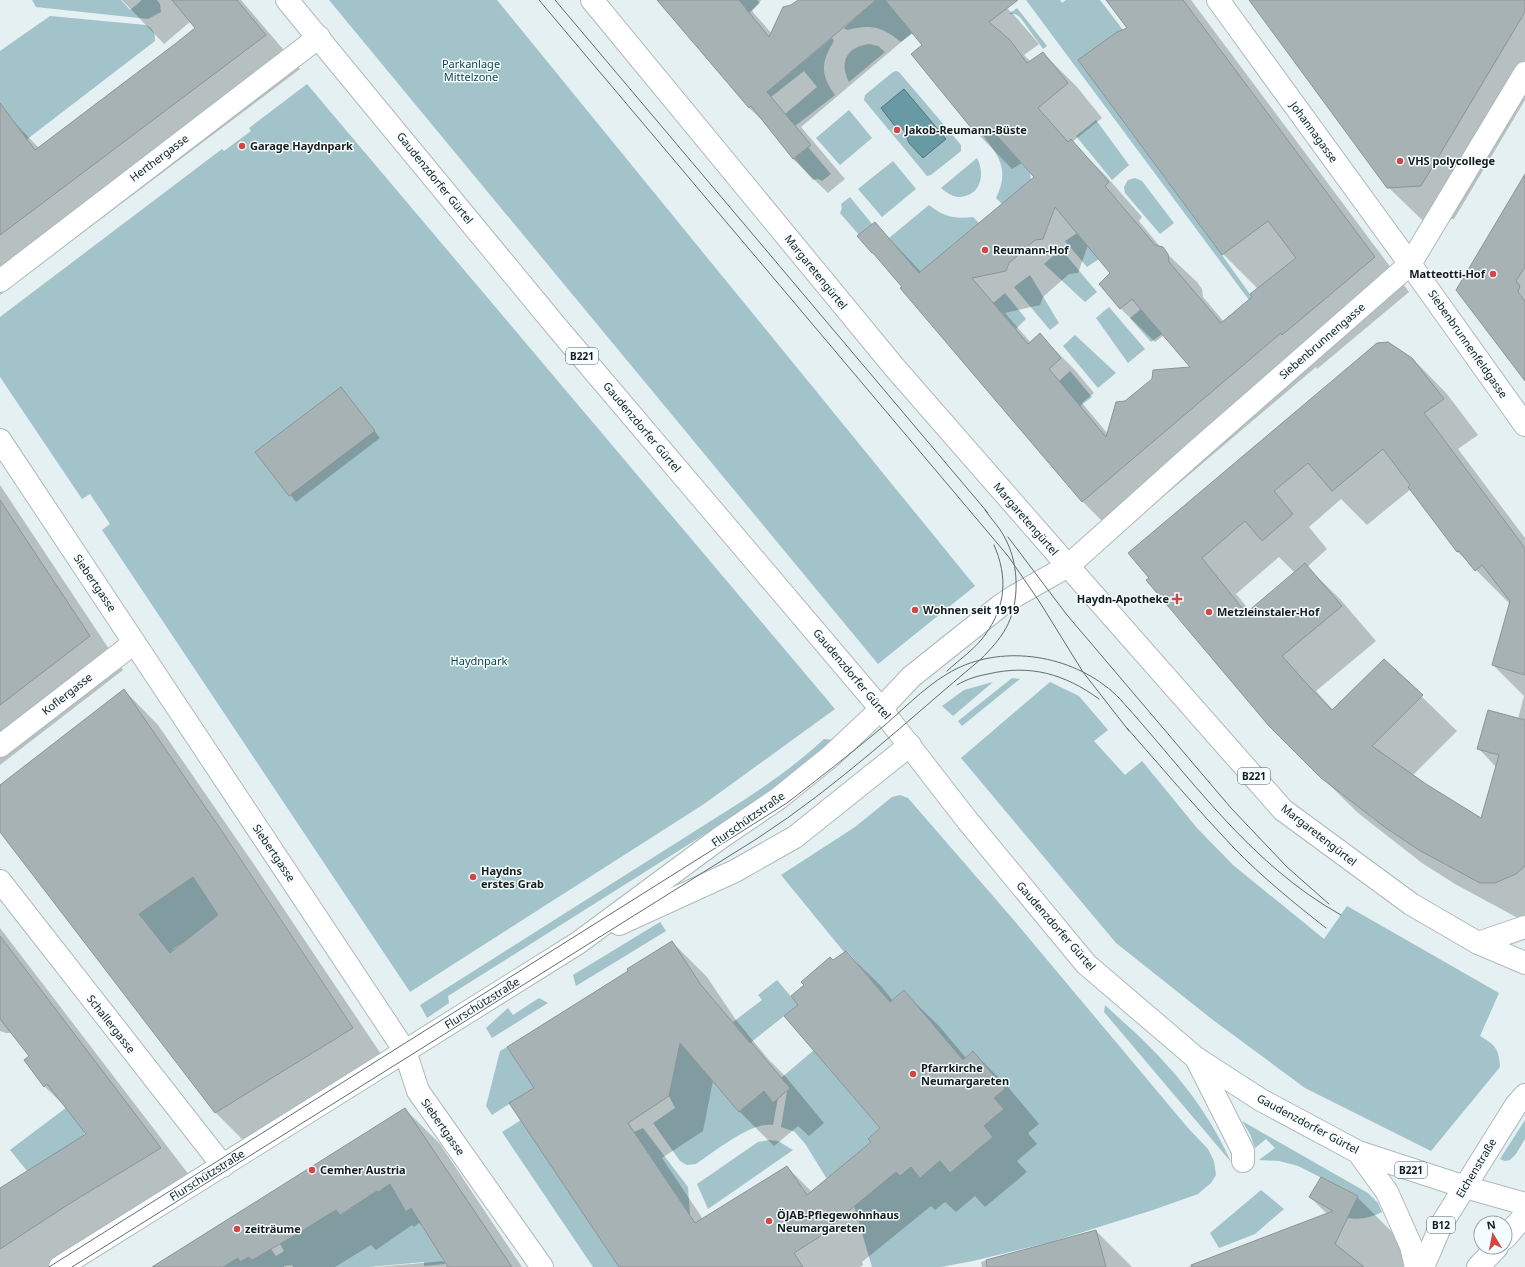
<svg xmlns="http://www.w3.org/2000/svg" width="1525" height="1267" font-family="'Noto Sans',sans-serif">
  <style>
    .green { fill: #a2c3c9; fill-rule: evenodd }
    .water { fill: #689aa3; stroke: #50747a }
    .shadow { fill: #0003; fill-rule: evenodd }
    .building { fill: #a7b2b4; stroke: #8a9597; fill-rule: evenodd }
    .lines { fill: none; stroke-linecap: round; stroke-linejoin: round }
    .minor-casing { stroke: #afb9bb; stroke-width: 24 }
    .major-casing { stroke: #afb9bb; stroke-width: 24 }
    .minor { stroke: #fff; stroke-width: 22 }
    .major { stroke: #fff; stroke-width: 22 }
    .tram { stroke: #656c6c; stroke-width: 1 }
    .poi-dot { fill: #d44546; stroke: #f3fdfe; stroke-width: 1.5 }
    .labels { text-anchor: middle; stroke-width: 3; stroke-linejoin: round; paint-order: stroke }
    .shield { fill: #f3fdfe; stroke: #595f5f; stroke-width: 1 }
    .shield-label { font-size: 10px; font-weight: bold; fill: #171b1b }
    .park-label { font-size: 11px; fill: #0e3e45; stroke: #f3fdfe }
    .poi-label { font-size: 11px; font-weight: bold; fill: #171b1b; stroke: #f3fdfe; text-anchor: start }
    .street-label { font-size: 11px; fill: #171b1b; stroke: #f3fdfe }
  </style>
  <rect width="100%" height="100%" fill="#e4f0f2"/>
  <g class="green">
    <path d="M32,0H121L130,10L142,0H157L160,4L161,12L148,19L36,7Z"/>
    <path d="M329,0H497L975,586L878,664Z"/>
    <path d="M739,0H757L760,3L749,13Z"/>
    <path d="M876,0H885L913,33L901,42C882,26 870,24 847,30L844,28Z"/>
    <path d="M1026,0H1060L1062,3L1066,0H1100L1123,30L1222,255L1252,297L1249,300Z"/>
    <path d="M1017,8L1047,46L1043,49L1020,17L1015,14H1009Z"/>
    <path d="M50,16L146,25C153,29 155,32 155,41L0,160V51Z"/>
    <path d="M832,38L834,41C821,62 820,74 835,95L795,126L785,114L817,87L804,71L771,97L767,92Z"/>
    <path d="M869,44L878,46L885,52L849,82C839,63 846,47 869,44Z"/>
    <path d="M896,71L899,72L961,145V151L931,175L927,176L864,100L865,95L893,72ZM894,125L946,139L909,143L904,130Z"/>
    <path d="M307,84L835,709L704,804L410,992L102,530L110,524L90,494L82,499L0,377V317L222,149L224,151L251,131L249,128Z"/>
    <path d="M849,110L872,138L840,165L816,138Z"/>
    <path d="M1096,120L1129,165L1112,180L1076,136Z"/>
    <path d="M988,126L1030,173L1031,180L1002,204L996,198C1010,169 999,156 981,133Z"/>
    <path d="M808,147L831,174L822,181L818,179L813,180L794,158Z"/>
    <path d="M977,158C986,175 980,197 958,197C951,196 946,192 941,188Z"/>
    <path d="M893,161L916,189L882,217L858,189Z"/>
    <path d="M1135,178L1142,181L1174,223L1160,234L1125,193L1124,187L1128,180Z"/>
    <path d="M850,197L872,224L859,235L840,213L842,208L841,204Z"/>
    <path d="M929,205C944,217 955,219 973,217L979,223L919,273L889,238Z"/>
    <path d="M1077,233L1099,259L1087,267L1065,241Z"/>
    <path d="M1061,249L1097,292L1085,302L1044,264Z"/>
    <path d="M1030,275L1059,323L1050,330L1014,287Z"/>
    <path d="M1005,293L1026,319L1016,329L993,303Z"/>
    <path d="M1109,307L1145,349L1128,363L1096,318Z"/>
    <path d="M1141,309L1162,334L1151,342L1130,318Z"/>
    <path d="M1075,335L1116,373L1098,388L1063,346Z"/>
    <path d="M1070,371L1092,397L1080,406L1059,381Z"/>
    <path d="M1012,678L1020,679L962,726L958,721Z"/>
    <path d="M993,682L953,716L942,706L964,690Z"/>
    <path d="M1050,682L1079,696L1108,730L1094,741L1125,775L1142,761L1197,828L1233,865L1324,939L1347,906L1499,993L1480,1036C1495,1045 1499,1048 1500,1067L1431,1151L1305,1088L1213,1020L1116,943L961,758Z"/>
    <path d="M824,739L834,740L801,770L721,824L448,996L449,1003L427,1018L420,1005L744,800C773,781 799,762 824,739Z"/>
    <path d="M900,795L908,798L1012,918L1188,1128L1208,1149L1214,1161L1216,1175L1211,1183L1198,1194L1153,1210L1051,1242L973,1261L941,1267H872L854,1206L830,1184L806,1145L795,1132L781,1127L787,1091L790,1089L781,1078L827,1039L822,1060L880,1128L868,1139L871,1142L830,1176L854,1206L896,1172L900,1176L1005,1089L973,1051L963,1060L904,990L890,1002L847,951L844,952L781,875L855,827L892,797Z"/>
    <path d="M146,877L161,898L193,877L242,950L167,956L151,929L141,917L135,921Z"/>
    <path d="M660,922L666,931L576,986L573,975Z"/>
    <path d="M777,980L798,1005L750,1043L733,1022L762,1000L758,995Z"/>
    <path d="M539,998L548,1003L492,1038L486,1028L508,1008L513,1015Z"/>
    <path d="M1105,1005C1125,1024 1147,1042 1165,1063C1192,1092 1215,1126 1231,1162L1104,1012Z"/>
    <path d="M661,1021L739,1112L764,1091L773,1102L778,1098L773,1125C752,1121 714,1152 696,1164L687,1165L680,1161L653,1123L675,1108L669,1096Z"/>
    <path d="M507,1047L534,1088L492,1115L486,1106L500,1051Z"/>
    <path d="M67,1107L85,1130L84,1136L27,1171L10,1150Z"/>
    <path d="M521,1120L619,1267H593L502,1132Z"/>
    <path d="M1525,1120V1139L1516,1154L1510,1160L1505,1161L1500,1159Z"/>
    <path d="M1242,1121L1368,1193L1378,1203L1382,1212C1370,1218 1360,1220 1347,1218L1358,1196L1298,1166L1279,1161L1259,1160L1275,1148L1266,1139L1255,1148L1250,1134Z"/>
    <path d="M643,1128L688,1187L690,1215L634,1132Z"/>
    <path d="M769,1140L778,1141L793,1150L708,1209L697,1184L758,1142Z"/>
    <path d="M389,1180C410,1206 430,1233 445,1264L424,1266V1262L369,1267H293L292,1265L284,1266V1267H223L238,1258L240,1262L249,1257L252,1260L271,1249L276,1256L284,1251L280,1244L336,1209L341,1215L352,1208L350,1203L375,1188L379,1192L385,1187L382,1184Z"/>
    <path d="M1261,1190L1284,1209L1255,1234L1219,1248L1210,1233Z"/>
  </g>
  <path class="water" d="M904,89L946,139L923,158L909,143L904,130L894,125L881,108Z"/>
  <g class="shadow">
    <path d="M122,0H241L300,69L0,295V129L12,120L39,148L196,28L191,21L164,44Z"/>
    <path d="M658,0H761L752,11L772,34L792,6L799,0H999L1014,15L1039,44L1024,55L1031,62L1043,53L1077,87L1102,118L1072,142L1105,175L1142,217L1139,221L1161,248L1197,282L1202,289L1203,297L1224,322L1253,298L1258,289L1223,254L1128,28L1107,0H1191L1409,292L1317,369L1316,367L1117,536L1083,502L901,288L903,287L875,223L921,272L1035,177L1022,163L1012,169L978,134L924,45L913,32L801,127L845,179L828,193L793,159L766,124L749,108ZM1088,245L1111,273L1120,308L1155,342L1164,335L1192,368L1126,402L1108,434L1082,403L1094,393L1074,369L1040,335L1031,343L1005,313L1040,305L1043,297L1069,274L1078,273Z"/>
    <path d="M1250,0H1525V100L1454,219L1422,220L1388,187Z"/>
    <path d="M1525,176V379L1458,290Z"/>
    <path d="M1412,358L1447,394L1478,435L1458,449L1525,538V918L1516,917L1455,884L1422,863L1358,813L1269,725L1148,581ZM1411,489L1458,552L1510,604L1493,665L1524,696L1518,719L1478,748L1496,767L1481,820L1412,776L1457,731L1384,660L1333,710L1316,691L1376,641L1340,599L1307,567L1327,549L1309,527L1341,499L1367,525ZM1279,557L1295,573L1250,611L1236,594Z"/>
    <path d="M341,388L380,438L296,502L257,452Z"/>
    <path d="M0,485L123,670L0,765Z"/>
    <path d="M124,690L158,725L253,863L387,1063L251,1148L216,1113L0,830V786ZM182,943L183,944L174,951L173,949Z"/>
    <path d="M0,928L196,1184L61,1267H0V1189L88,1135L69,1110L44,1086L30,1057L12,1033H6L0,1031Z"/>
    <path d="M672,942L707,977L736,1020L769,1060L786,1077L824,1123L809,1136L798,1126L774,1146L740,1112L713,1081L703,1131L662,1158L703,1219L787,1167L812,1192L872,1142L881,1129L800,1005L833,962L846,952L881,986L893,1001L904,992L939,1026L966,1058L973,1052L1008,1087L1039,1124L1028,1133L1037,1144L1017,1161L1027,1172L985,1207L975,1196L956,1212L945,1202L935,1210L931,1206L862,1262L863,1265L860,1267H620L535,1088L629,972Z"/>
    <path d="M405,1109L440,1144L522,1267H377L445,1261L426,1229L419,1223L414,1227L412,1225L376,1250L371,1245L335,1267H154Z"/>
    <path d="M1310,1197H1357L1411,1251L1403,1267H1188L1327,1214Z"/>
    <path d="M1096,1231L1132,1267H982L981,1262Z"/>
  </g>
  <g class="building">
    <path d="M172,0H237L266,35L0,235V103L35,150L175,44L195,28Z"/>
    <path d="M657,0H739L769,37L783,7L791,5L798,0H876L767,92L811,145L793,159L751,106L749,108Z"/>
    <path d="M885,0H1018L989,22L1010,40L1027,63L1043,52L1068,83L1038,108L1068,142L1071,139L1109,182L1105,186L1155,245L1163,247L1168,254L1169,262L1221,323L1252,297L1250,294L1296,258L1268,221L1222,255L1078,60L1117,32L1127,28L1106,0H1183L1375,257L1282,335L1281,333L1082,502L900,288L902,287L873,253H872L857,236L875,222L919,273L1034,177L990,128L977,135L911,54L922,45ZM1055,207L1110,273L1099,284L1120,309L1132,299L1190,367L1153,370L1152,379L1125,401L1116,402L1106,437L1049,369L1061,358L1040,333L1028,344L972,278L1006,271L1009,263L1035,240L1043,239Z"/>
    <path d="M1249,0H1525V12L1421,186L1387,188Z"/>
    <path d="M1525,174V267L1516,281L1520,286L1518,292L1525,301V381L1456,290Z"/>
    <path d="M1388,342L1412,358L1444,399L1424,413L1525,548V675L1492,665L1510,601L1482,565L1475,571L1459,551L1457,552L1408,487L1410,485L1383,449L1332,491L1308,463L1274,491L1293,514L1262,541L1245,521L1202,558L1246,613L1305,563L1342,606L1282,656L1307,684L1332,710L1384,659L1423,695L1372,746L1426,784L1481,818L1499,755L1477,749L1488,710L1525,720V866L1516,874L1495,883H1480L1419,850L1386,828L1321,778L1269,726L1146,580L1149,578L1128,553L1377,343Z"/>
    <path d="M341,387L375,431L289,496L255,452Z"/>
    <path d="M0,500L90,636L0,705Z"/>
    <path d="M124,689L219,827L353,1028L215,1113L0,832V785ZM193,877L218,915L170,953L139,914Z"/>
    <path d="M0,936L161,1148L72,1202L0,1249V1188L86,1134L47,1084L44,1087L24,1060L29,1056L0,1019Z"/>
    <path d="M672,941L701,985L750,1043L751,1042L790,1088L773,1103L764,1091L739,1112L680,1043L669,1096L628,1123L695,1223L787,1166L807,1195L871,1142L868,1139L880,1128L784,1016L798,1005L791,996L804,985L801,982L830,957L833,960L846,951L890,1002L904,990L963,1060L973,1051L1005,1089L994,1098L1004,1109L984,1126L993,1137L950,1173L940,1161L920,1178L911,1167L900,1176L896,1172L828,1228L830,1230L794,1253L803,1267H619L509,1103L534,1088L507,1047L628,971L627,969Z"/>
    <path d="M405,1108L512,1267H448L411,1208L406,1212L390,1184L378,1192L377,1191L340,1215L336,1210L292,1237L252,1260L249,1257L240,1262L238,1258L223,1267H152Z"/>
    <path d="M1321,1177L1358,1196L1335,1244L1364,1267H1192L1191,1265L1333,1211L1309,1197Z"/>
    <path d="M1096,1230L1106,1267H987L986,1260Z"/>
  </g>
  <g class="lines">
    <defs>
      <g id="minor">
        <path d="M1218,0L1410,264L1525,425"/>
        <path d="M0,281L319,37"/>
        <path d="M0,440L405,1051L418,1091L542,1267"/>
        <path d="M0,746L134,643"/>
        <path d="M0,881L223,1166"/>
        <path d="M619,924L735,871L795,837L910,745"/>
        <path d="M1478,943L1525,927"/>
        <path d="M1196,1058L1243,1151V1161"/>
        <path d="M60,1267L578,943L720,838L779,798L831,756L881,709L911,677L1000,606L1015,596L1068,566L1194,453L1410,264L1525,73"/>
      </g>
      <g id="major">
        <path d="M287,0L555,325L881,709L967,820L1086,964L1196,1058L1261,1100L1358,1152L1465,1187L1525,1204"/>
        <path d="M592,0L895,368L1068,566L1283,810L1411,904L1478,943L1525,963"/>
        <path d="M1358,1152L1387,1192L1411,1246L1416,1267"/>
        <path d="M1505,1238L1525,1215"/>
        <path d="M1423,1267L1441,1225L1516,1105L1525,1095"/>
        <path d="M1478,1267L1497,1247"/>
      </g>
    </defs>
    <use href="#minor" class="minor-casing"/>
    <use href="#major" class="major-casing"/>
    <use href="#minor" class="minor"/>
    <use href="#major" class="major"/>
    <g class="tram">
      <path d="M539,0L1008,556L1039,601L1083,672L1129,731"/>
      <path d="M555,0L988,513"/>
      <path d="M1008,537L1067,615L1231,808L1287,867L1329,904"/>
      <path d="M947,671C960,659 975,649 985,635C1006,606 1008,577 994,545"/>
      <path d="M957,685C967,679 977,676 988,674C1030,664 1065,674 1099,699"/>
      <path d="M1127,728C1162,768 1197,809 1234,848C1262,877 1294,903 1326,928"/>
      <path d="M49,1267L787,803C818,779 849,755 879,730C902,711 922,689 947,674C994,645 1060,652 1104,685C1110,689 1115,694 1120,699C1189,775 1249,864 1341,915"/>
      <path d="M72,1267L758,838C838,786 908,720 981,659C990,650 1000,639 1006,628C1020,603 1019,565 1006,540C1001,529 992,520 985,510"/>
    </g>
  </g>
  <g class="poi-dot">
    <circle cx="897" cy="130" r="4"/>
    <circle cx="242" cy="146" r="4"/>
    <circle cx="1400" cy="161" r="4"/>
    <circle cx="985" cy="250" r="4"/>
    <circle cx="1493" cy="274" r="4"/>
    <path d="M1175 593h4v4h4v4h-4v4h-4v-4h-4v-4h4z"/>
    <circle cx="915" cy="610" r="4"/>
    <circle cx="1209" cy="612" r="4"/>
    <circle cx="473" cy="877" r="4"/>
    <circle cx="913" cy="1074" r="4"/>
    <circle cx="312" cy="1170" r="4"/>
    <circle cx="769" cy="1221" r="4"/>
    <circle cx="237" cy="1229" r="4"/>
  </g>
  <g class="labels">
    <g class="shield">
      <rect x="566" y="348" width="32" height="16" rx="3"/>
      <rect x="1238" y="768" width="32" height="16" rx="3"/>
      <rect x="1395" y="1162" width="32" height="16" rx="3"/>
      <rect x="1427" y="1217" width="28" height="16" rx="3"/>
    </g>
    <g class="shield-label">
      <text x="582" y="360">B221</text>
      <text x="1254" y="780">B221</text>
      <text x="1411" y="1174">B221</text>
      <text x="1441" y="1229">B12</text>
    </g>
    <g class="park-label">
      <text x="471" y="68">Parkanlage<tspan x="471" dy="13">Mittelzone</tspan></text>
      <text x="479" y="665">Haydnpark</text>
    </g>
    <g class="poi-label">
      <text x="905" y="134">Jakob-Reumann-Büste</text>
      <text x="250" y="150">Garage Haydnpark</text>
      <text x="1408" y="165">VHS polycollege</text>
      <text x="993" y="254">Reumann-Hof</text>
      <text x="1485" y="278" text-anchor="end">Matteotti-Hof</text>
      <text x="1169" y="603" text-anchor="end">Haydn-Apotheke</text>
      <text x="923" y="614">Wohnen seit 1919</text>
      <text x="1217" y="616">Metzleinstaler-Hof</text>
      <text x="481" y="875">Haydns<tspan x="481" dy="13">erstes Grab</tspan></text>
      <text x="921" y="1072">Pfarrkirche<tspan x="921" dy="13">Neumargareten</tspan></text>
      <text x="320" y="1174">Cemher Austria</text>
      <text x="777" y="1219">ÖJAB-Pflegewohnhaus<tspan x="777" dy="13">Neumargareten</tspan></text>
      <text x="245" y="1233">zeiträume</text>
    </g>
    <g class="street-label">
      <text transform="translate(1314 132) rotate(54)" y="4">Johannagasse</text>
      <text transform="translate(159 158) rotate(-37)" y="4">Herthergasse</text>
      <text transform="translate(435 178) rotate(51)" y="4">Gaudenzdorfer Gürtel</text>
      <text transform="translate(816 272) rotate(51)" y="4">Margaretengürtel</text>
      <text transform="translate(1322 341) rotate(-41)" y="4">Siebenbrunnengasse</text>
      <text transform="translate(1468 344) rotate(55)" y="4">Siebenbrunnenfeldgasse</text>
      <text transform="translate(642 427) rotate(50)" y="4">Gaudenzdorfer Gürtel</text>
      <text transform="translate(1026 519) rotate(49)" y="4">Margaretengürtel</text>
      <text transform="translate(95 583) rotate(56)" y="4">Siebertgasse</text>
      <text transform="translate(852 674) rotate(50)" y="4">Gaudenzdorfer Gürtel</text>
      <text transform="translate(67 694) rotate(-38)" y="4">Koflergasse</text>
      <text transform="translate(748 819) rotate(-35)" y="4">Flurschützstraße</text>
      <text transform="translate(1319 835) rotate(38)" y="4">Margaretengürtel</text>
      <text transform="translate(274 853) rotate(56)" y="4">Siebertgasse</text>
      <text transform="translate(1056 926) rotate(49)" y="4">Gaudenzdorfer Gürtel</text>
      <text transform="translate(482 1003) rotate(-32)" y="4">Flurschützstraße</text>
      <text transform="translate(111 1024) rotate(52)" y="4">Schallergasse</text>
      <text transform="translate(1308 1124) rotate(28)" y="4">Gaudenzdorfer Gürtel</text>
      <text transform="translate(443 1127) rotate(55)" y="4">Siebertgasse</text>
      <text transform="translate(1476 1168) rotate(-59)" y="4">Eichenstraße</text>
      <text transform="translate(207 1175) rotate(-32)" y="4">Flurschützstraße</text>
    </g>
  </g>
  <g transform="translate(1493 1235) rotate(350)"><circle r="19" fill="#f3fdfe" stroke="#9ba3a3"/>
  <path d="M0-3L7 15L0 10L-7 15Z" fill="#d44546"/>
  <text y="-6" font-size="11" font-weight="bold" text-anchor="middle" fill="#171b1b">N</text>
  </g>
</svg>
